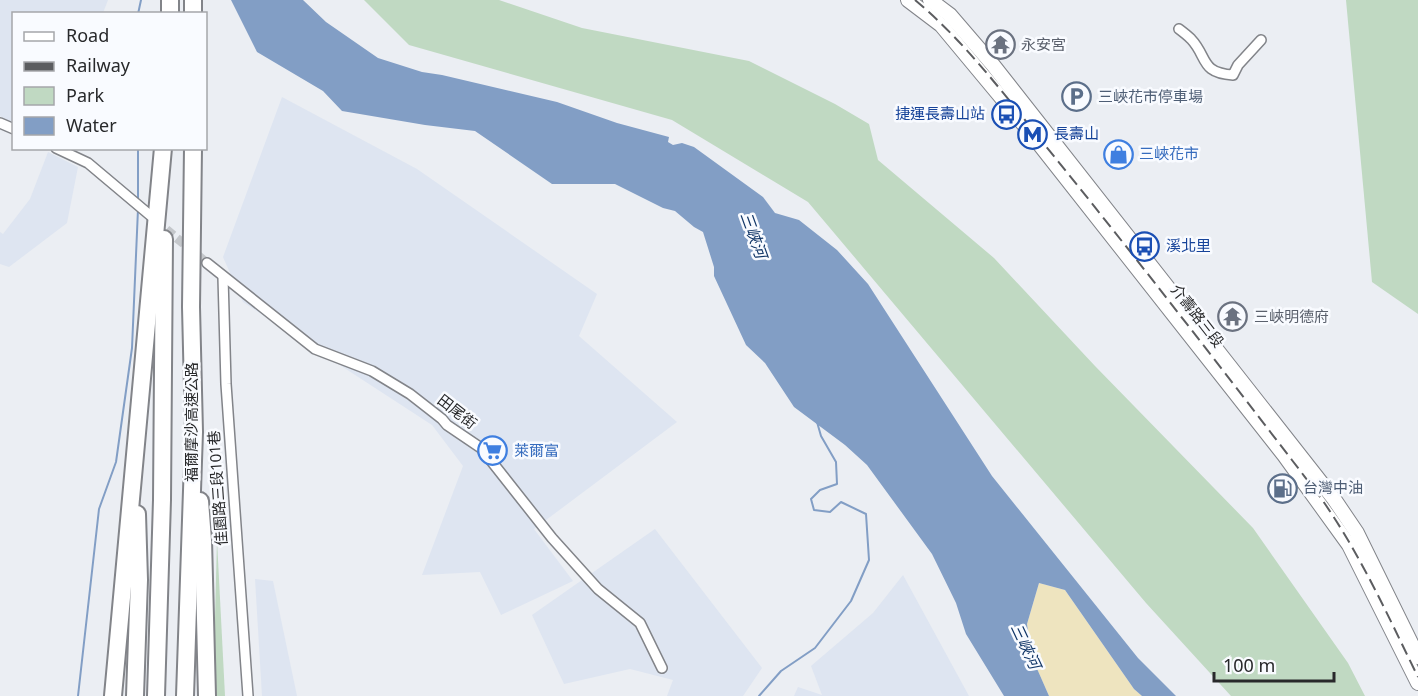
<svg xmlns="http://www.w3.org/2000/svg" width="1418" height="696" font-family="'Noto Sans','Noto Sans TC',sans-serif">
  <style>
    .built { fill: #dee5f1 }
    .green { fill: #c0d9c2 }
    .sand { fill: #eee4bf }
    .water { fill: #829ec5 }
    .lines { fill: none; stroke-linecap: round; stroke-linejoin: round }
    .stream { stroke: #829ec5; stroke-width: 2 }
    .street-tunnel { stroke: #c4c7cb; stroke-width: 9; stroke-dasharray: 9 4.5; stroke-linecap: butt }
    .street-casing { stroke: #828489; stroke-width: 12 }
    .primary-casing { stroke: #828489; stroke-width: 16 }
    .highway-casing { stroke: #828489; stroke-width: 20 }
    .street { stroke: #fff; stroke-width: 9 }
    .primary { stroke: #fff; stroke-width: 14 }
    .highway { stroke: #fff; stroke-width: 16 }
    .rail { stroke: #5c5d60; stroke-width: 2; stroke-dasharray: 12 6; stroke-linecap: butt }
    .labels { text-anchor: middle; stroke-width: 5; stroke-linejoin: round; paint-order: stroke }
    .worship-label { font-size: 15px; fill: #5b616d; stroke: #f9fbff; text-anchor: start }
    .service-label { font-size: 15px; fill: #4e5e75; stroke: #f9fbff; text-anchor: start }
    .transit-label { font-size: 15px; fill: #164399; stroke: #f9fbff; text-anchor: start }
    .shop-label { font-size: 15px; fill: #366cbe; stroke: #f9fbff; text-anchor: start }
    .street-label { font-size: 15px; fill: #28292b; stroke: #f9fbff }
    .water-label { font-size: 16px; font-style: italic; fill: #113667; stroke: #f9fbff }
  </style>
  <rect width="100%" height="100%" fill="#ebeef3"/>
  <g class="built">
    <path d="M0,0H108L103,13L14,14L13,124L0,116Z"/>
    <path d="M282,97L417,169L597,294L579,336L677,422L534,529L573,581L501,615L480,572L422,575L463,466L432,425L243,302L223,257Z"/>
    <path d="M48,152L78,167L67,223L9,267L0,264V232L3,234L30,199Z"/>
    <path d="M655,529L762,668L743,696H667L673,680L630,669L564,684L532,615Z"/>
    <path d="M903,575L969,696H794L798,687L822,695L811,666L873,613Z"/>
    <path d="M255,579L273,581L297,696H262Z"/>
  </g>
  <g class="green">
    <path d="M364,0H499L582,28L749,61L835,104L869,124L878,160L994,258L1095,366L1253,528L1348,663L1365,696H1231L1146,603L808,202L672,120L409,45Z"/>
    <path d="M1346,0H1418V314L1372,282Z"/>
    <path d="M217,540L225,696H213Z"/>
  </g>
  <path class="sand" d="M1039,583L1065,590L1134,689L1142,696H1049L1031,655L1027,624Z"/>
  <path class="water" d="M231,0H303L326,22L378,58L422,72L442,75L557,102L617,123L669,137L668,142L673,145L682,143L694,147L763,197L775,213L799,220L837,250L868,284L992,476L1138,658L1176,696H1142L1134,689L1065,590L1039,583L1027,624L1031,655L1049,696H1004L966,634L956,603L932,554L867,465L845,445L794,407L765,363L746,345L714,276V267L703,232L694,227L675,211L663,208L615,184H552L475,131L425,125L342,111L323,91L257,52Z"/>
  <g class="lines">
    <g class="stream">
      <path d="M138,14L141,0"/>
      <path d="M138,148V201"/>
      <path d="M78,696L99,509L116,462L132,348L138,209"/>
      <path d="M759,696L781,671L815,648L851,601L869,560L866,514L841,502L830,512L814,510L811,499L820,490L837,484L836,462L821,436L817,422"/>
    </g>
    <path class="street-tunnel" d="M156,221L207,263"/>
    <defs>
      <g id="street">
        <path d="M1179,29C1183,32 1187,35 1191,39C1208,57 1200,73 1233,75L1238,65L1261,40"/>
        <path d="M0,123L14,129"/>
        <path d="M56,148L88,163L151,216"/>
        <path d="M207,263L315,349L372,371L410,394L442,419L447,425L481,448L552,538L598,589L640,623L662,668"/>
        <path d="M223,277L226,384L248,696"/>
      </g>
      <g id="primary">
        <path d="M908,0L941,25L1025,126L1284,455L1349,545L1418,683"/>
        <path d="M930,0L950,15L993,65L1334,499L1357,533L1418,657"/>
      </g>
      <g id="highway">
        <path d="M170,14V0"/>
        <path d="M193,14V0"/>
        <path d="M200,501L203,540L207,696"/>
        <path d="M113,696L163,148"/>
        <path d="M135,696L139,580L137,514"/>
        <path d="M156,696L162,500L164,239"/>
        <path d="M185,696L194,432L191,307L193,148"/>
      </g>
    </defs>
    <use href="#street" class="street-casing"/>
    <use href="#primary" class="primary-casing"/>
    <use href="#highway" class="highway-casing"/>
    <use href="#street" class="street"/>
    <use href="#primary" class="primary"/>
    <use href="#highway" class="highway"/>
    <path class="rail" d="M915,0C970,46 1012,105 1057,160C1146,270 1232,382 1318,494C1359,551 1387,614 1418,677"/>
  </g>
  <defs>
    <symbol id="temple-ring" viewBox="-11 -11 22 22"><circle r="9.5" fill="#f9fbff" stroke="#6b7280" stroke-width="1.5"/><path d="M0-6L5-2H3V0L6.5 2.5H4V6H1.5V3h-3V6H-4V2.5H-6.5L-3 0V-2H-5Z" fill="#6b7280"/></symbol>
    <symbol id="parking-ring" viewBox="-11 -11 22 22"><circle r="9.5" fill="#f9fbff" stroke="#5c6f8a" stroke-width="1.5"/><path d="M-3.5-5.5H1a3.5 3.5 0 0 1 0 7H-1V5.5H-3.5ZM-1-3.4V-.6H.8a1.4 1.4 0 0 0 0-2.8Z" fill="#5c6f8a"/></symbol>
    <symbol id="bus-ring" viewBox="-11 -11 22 22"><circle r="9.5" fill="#f9fbff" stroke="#1a4fb4" stroke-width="1.5"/><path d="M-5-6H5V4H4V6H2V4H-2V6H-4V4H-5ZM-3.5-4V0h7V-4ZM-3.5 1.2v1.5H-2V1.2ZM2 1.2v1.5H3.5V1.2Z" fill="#1a4fb4"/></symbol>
    <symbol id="metro-ring" viewBox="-11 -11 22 22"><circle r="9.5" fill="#f9fbff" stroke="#1a4fb4" stroke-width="1.5"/><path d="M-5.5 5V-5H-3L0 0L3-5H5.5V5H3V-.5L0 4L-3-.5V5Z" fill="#1a4fb4"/></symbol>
    <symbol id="shop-ring" viewBox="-11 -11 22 22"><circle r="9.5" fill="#f9fbff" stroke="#3f7fe0" stroke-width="1.5"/><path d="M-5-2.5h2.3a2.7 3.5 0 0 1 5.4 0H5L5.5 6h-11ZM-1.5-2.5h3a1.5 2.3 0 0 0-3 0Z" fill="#3f7fe0"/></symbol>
    <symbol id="supermarket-ring" viewBox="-11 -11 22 22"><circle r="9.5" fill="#f9fbff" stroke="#3f7fe0" stroke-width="1.5"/><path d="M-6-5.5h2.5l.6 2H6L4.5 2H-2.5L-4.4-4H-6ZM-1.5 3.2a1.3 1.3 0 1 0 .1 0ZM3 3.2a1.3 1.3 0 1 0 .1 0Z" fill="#3f7fe0"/></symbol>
    <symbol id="fuel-ring" viewBox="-11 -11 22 22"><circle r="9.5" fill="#f9fbff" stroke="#5c6f8a" stroke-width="1.5"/><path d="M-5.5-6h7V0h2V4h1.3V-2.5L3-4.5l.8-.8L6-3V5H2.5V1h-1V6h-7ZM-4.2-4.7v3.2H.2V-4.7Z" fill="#5c6f8a"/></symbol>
  </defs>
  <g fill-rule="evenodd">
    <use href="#temple-ring" x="984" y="28" width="33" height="33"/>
    <use href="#parking-ring" x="1060" y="80" width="33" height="33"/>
    <use href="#bus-ring" x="990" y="98" width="33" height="33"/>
    <use href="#metro-ring" x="1016" y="118" width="33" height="33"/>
    <use href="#shop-ring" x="1102" y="138" width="33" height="33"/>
    <use href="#bus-ring" x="1128" y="230" width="33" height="33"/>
    <use href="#temple-ring" x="1216" y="300" width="33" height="33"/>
    <use href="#supermarket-ring" x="476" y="434" width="33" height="33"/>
    <use href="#fuel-ring" x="1266" y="472" width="33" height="33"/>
  </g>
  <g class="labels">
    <g class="worship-label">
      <text x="1021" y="50">永安宮</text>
      <text x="1254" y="322">三峽明德府</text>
    </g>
    <g class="service-label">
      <text x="1098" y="102">三峽花市停車場</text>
      <text x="1303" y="493">台灣中油</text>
    </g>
    <g class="transit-label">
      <text x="985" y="119" text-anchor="end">捷運長壽山站</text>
      <text x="1054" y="139">長壽山</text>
      <text x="1166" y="251">溪北里</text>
    </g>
    <g class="shop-label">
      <text x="1139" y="159">三峽花市</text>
      <text x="514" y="456">萊爾富</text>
    </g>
    <g class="street-label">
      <text transform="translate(1197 316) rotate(52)" y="5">介壽路三段</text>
      <text transform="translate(457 412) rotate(38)" y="5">田尾街</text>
      <text transform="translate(192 422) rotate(-90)" y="5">福爾摩沙高速公路</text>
      <text transform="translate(218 488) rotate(-94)" y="5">佳園路三段101巷</text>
    </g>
    <g class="water-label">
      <text transform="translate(754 235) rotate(70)" y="6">三峽河</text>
      <text transform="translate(1026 646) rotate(65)" y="6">三峽河</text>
    </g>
  </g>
  <rect x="12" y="12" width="195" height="138" fill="#f9fbff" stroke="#a5a7aa" stroke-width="1.5"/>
  <rect x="24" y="32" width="30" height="9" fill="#ffffff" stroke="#a5a7aa" stroke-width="1.5"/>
  <text x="66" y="42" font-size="18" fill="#28292b">Road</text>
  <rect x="24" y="62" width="30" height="9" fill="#5c5d60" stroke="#a5a7aa" stroke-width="1.5"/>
  <text x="66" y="72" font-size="18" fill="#28292b">Railway</text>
  <rect x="24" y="87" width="30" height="18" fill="#c0d9c2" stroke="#a5a7aa" stroke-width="1.5"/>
  <text x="66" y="102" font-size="18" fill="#28292b">Park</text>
  <rect x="24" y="117" width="30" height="18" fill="#829ec5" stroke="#a5a7aa" stroke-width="1.5"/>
  <text x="66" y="132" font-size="18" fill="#28292b">Water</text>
  <path d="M1214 672v9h120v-9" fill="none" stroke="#28292b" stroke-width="3"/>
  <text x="1223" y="672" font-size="18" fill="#28292b" stroke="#f9fbff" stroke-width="4.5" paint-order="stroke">100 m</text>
</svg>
